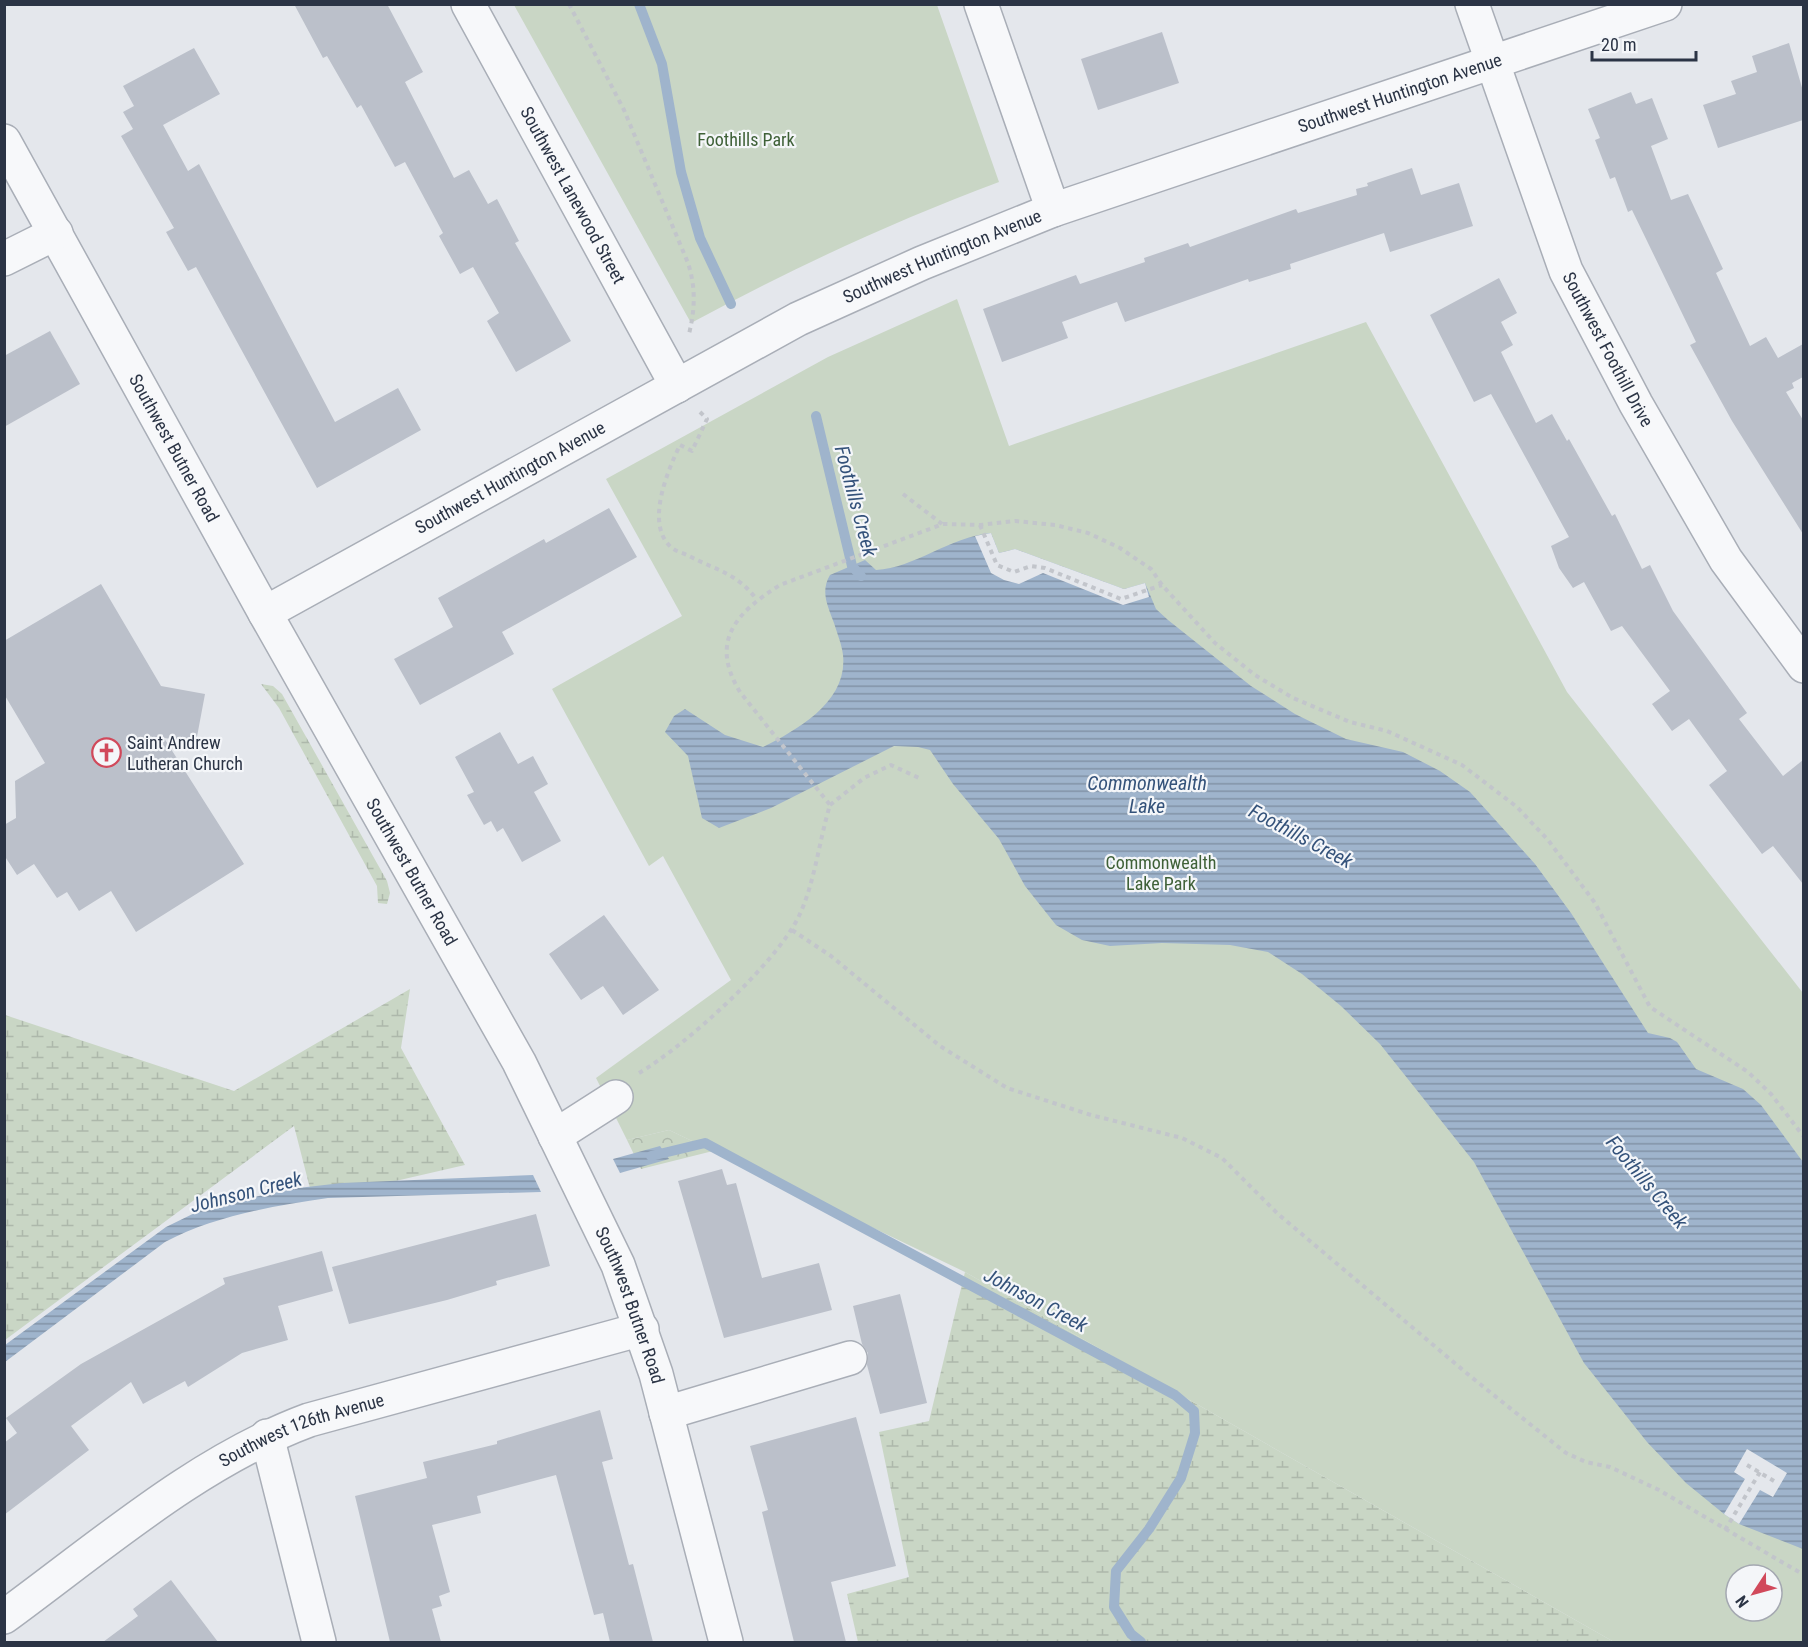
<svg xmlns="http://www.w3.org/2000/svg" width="1808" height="1647" font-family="'Roboto Condensed',sans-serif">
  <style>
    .forest { fill: url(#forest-crowns) }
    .wetland { fill: url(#wetland-marsh) }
    .park { fill: #c9d6c5; fill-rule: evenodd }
    .water { fill: url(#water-rules) }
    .pier { fill: #e4e7ec }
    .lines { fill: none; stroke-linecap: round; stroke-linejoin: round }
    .stream { stroke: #9fb4cc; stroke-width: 10 }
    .building { fill: #bbc0ca }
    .minor-casing { stroke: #a9aeb7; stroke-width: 36 }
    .path { stroke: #c2c5cb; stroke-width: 4; stroke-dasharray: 4.5 4.5; stroke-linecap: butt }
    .minor { stroke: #f7f8fa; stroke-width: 33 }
    .labels { text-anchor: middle; stroke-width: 4.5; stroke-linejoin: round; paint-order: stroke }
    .street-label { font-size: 18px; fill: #2b3445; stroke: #f4f6f9 }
    .park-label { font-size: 18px; fill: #3f6138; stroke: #f4f6f9 }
    .poi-label { font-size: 18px; fill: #2b3445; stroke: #f4f6f9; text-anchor: start }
    .water-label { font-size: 20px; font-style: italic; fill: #34527a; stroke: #f4f6f9 }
  </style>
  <defs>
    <pattern id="forest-crowns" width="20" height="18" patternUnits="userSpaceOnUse" patternTransform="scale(1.5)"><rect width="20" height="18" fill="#c9d6c5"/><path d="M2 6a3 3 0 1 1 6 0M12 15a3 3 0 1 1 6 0" fill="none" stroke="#adb8ab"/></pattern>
    <pattern id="wetland-marsh" width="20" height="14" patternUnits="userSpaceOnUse" patternTransform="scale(1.5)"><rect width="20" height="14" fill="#c9d6c5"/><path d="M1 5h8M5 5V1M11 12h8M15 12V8" fill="none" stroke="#adb8ab"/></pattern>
    <pattern id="water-rules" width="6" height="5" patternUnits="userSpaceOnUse" patternTransform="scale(1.5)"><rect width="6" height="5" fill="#9fb4cc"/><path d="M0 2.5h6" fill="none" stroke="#8293a7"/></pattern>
  </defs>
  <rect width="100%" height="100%" fill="#e4e7ec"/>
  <path class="forest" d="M669,1130L713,1151L641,1169L627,1140Z"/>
  <g class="wetland">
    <path d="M261,684L273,686L282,694L387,881L390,893L387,904L378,903L377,886L279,708Z"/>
    <path d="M410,989L401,1048L465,1165L313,1200L294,1126L5,1340V1015L234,1091Z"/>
    <path d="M965,1272L1614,1642H858L847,1594L909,1577L879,1432L929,1421Z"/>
  </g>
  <g class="park">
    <path d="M514,5H937L999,182C892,222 791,269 691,323Z"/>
    <path d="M957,299L1009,446L1366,322L1567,692L1803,993V1642H1614L965,1272L669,1130L627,1140L596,1078L731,980L663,856L649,866L552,689L682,616L606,479L828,357ZM1736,1575H1772V1611H1736Z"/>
  </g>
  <g class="water">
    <path d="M991,533L999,553L1015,549L1124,589L1145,583L1156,609L1168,620L1251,686L1295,714L1346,739L1403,752L1440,771L1470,792L1535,864L1571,913L1648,1033L1670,1038L1677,1042L1696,1069L1743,1089L1761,1105L1803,1162V1549L1739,1524L1724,1514L1686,1483L1647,1442L1584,1363L1474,1162L1380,1044L1341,1006L1302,974L1268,952L1230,945L1162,943L1110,946L1082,940L1056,925L1025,886L999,839L953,784L930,750L918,747L894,746L771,808L719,828L702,818L688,756L665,732L674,716L685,709L725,735L763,747C799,729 848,701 843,655C842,645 837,633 834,623C828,606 820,592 830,575L865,560L876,570C915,568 949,537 991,533Z"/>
    <path d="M660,1146L669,1159L620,1173L613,1159Z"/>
    <path d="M533,1175L541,1192L328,1198C273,1206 214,1216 165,1242L5,1362V1345L166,1227L209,1206L298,1188L342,1183Z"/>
  </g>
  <g class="pier">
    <path d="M991,533L999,553L1015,549L1124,589L1145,583L1149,597L1123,605L1043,573L1019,584L1004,580L991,573L975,536Z"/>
    <path d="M1747,1449L1787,1473L1773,1497L1760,1490L1739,1524L1724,1514L1745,1479L1734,1472Z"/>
  </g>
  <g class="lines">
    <g class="stream">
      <path d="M639,4L662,64L681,172L700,238L731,304"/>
      <path d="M816,416L852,566L861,576"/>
      <path d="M651,1156L705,1143L1175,1395L1194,1411L1195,1433L1181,1478L1149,1529L1116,1571L1114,1607L1131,1634L1141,1642"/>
    </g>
  </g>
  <g class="building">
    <path d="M294,4H387L423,72L405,82L454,178L469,170L488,204L497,199L519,241L515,243L571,341L516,372L487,321L499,313L473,267L460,274L439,236L443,233L405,162L395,167L361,105L357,108L327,56L323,58Z"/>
    <path d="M1162,32L1179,83L1098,110L1081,59Z"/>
    <path d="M1789,43L1803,91V120L1718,148L1703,105L1736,94L1731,81L1757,72L1752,56Z"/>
    <path d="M194,48L220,94L163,125L188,171L199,164L335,422L398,388L421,430L317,488L196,267L188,271L166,232L174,228L121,136L133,129L123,112L134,106L123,86Z"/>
    <path d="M1631,92L1636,104L1652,98L1668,139L1651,146L1671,200L1688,194L1723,269L1716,273L1750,346L1766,337L1778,358L1803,344V377L1792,383L1794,388L1786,392L1803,420V534L1732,421L1690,345L1696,342L1632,210L1628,212L1615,177L1610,179L1595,140L1600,138L1588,109Z"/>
    <path d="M1412,168L1421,195L1459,183L1473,226L1390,252L1384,233L1290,264L1291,269L1249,282L1248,279L1125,322L1117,302L1062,322L1068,338L1002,362L983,309L1076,275L1080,284L1145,262L1144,258L1188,243L1190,247L1296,209L1298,213L1357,195L1356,189L1368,186L1367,183Z"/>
    <path d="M1499,278L1517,313L1501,322L1513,345L1501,352L1536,423L1552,414L1567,441L1569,439L1612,516L1615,514L1642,569L1650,565L1673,611L1747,713L1739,719L1783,776L1803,760V884L1773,846L1762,854L1709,785L1727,771L1689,719L1672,731L1652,704L1670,691L1622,626L1611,631L1584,582L1573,588L1559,568L1551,546L1569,537L1491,394L1474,402L1430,315Z"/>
    <path d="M50,331L80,384L4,427V356Z"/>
    <path d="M609,508L637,557L502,632L514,654L420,705L394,659L453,627L438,598L544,539L546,543Z"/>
    <path d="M101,584L161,686L205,694L196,742L164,738L244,864L136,932L111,891L79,911L67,892L57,898L34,864L17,875L4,855V825L16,818L15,781L45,763L4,694V641Z"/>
    <path d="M500,732L518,764L533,756L548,784L534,792L561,841L522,862L503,828L497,832L491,821L484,825L467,795L474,792L455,757Z"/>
    <path d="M604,915L659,990L623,1015L603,986L581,1000L549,954Z"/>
    <path d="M722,1169L727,1185L736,1183L762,1278L819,1263L832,1310L724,1338L678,1181Z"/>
    <path d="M536,1214L550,1266L496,1281L497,1285L447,1300L349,1324L332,1267Z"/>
    <path d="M322,1251L333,1291L278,1306L288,1340L242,1353L188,1387L185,1381L143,1404L131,1382L71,1426L89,1450L4,1515V1443L17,1433L6,1418L81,1364L225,1284L223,1278Z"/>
    <path d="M900,1294L927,1403L880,1414L867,1365L868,1353L862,1344L853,1306Z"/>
    <path d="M600,1410L613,1459L602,1462L629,1565L633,1564L653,1642H610L603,1613L594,1615L556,1475L477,1496L481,1513L432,1525L450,1592L439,1596L442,1606L432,1609L441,1642H390L355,1496L427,1478L423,1462L497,1444V1441Z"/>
    <path d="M856,1417L896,1566L831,1582L846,1642H794L762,1512L768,1510L750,1446Z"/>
    <path d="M171,1580L218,1642H103L138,1616L133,1609Z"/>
  </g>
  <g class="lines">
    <defs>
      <g id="minor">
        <path id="s1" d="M468,4L677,386"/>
        <path d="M981,4L1053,210"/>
        <path id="s2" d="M1472,4L1566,271L1636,404L1726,560L1804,666"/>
        <path id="s3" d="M4,141L265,613L519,1062L618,1265L656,1374L726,1642"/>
        <path d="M4,259L56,233"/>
        <path id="s4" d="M265,613L798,319L922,263L1053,210L1665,4"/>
        <path d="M555,1136L616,1097"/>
        <path d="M666,1413L850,1358"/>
        <path d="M267,1436L319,1642"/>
        <path id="s5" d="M4,1617C100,1547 198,1461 309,1420L642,1329"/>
      </g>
    </defs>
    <use href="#minor" class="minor-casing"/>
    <g class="path">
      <path d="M569,4L624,110L688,263C696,288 695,309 689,334"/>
      <path d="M700,412L707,419L692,451L680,445C668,470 644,525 672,548C677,552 684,553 689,556C718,571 737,573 757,600"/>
      <path d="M903,494L942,524"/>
      <path d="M980,525L997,565L1014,572L1031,566L1045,568L1121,599L1162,585"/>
      <path d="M830,805L864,778L891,765L919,778"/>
      <path d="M792,930L831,956L940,1046L1007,1088L1091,1115L1182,1138L1222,1158L1278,1214L1470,1376L1566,1453L1586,1462L1610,1467L1659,1490L1804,1575"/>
      <path d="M639,1073C685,1046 776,964 799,916C815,882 819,841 830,805L740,692C709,641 736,613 780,585L943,524L980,525L1015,521L1055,525L1088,533L1120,548L1151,569L1162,585L1215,643L1255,675L1293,698L1350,722L1387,731L1462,765L1517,807L1548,840L1595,903L1650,1007L1748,1072L1771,1094L1804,1137"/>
      <path d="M1747,1465L1774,1481"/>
      <path d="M1725,1530L1760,1472"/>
    </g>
    <use href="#minor" class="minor"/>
  </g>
  <defs>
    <symbol id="church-ring" viewBox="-11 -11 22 22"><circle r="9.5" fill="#f4f6f9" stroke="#d1495b" stroke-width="1.5"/><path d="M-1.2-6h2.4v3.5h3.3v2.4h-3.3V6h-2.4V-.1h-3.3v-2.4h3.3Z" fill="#d1495b"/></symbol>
  </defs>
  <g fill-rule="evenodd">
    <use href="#church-ring" x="90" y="736" width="33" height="33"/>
  </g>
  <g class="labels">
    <g class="street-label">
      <text dy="6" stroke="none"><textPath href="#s4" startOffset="1252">Southwest Huntington Avenue</textPath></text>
      <text dy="6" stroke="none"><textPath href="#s1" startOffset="218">Southwest Lanewood Street</textPath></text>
      <text dy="6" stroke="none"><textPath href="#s4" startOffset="766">Southwest Huntington Avenue</textPath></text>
      <text dy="6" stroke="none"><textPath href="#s2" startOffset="372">Southwest Foothill Drive</textPath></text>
      <text dy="6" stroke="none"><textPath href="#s3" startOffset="351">Southwest Butner Road</textPath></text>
      <text dy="6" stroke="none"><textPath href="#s4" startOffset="280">Southwest Huntington Avenue</textPath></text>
      <text dy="6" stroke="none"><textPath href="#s3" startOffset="837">Southwest Butner Road</textPath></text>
      <text dy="6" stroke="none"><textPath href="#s3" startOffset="1323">Southwest Butner Road</textPath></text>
      <text dy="6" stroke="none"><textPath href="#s5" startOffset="354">Southwest 126th Avenue</textPath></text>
    </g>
    <g class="park-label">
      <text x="746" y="146">Foothills Park</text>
      <text x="1161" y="869">Commonwealth<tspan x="1161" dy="21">Lake Park</tspan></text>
    </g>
    <g class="poi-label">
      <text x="127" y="749">Saint Andrew<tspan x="127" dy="21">Lutheran Church</tspan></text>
    </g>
    <g class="water-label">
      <text transform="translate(856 501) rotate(75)" y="7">Foothills Creek</text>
      <text x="1147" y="790">Commonwealth<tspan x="1147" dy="23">Lake</tspan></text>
      <text transform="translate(1301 836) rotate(28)" y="7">Foothills Creek</text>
      <text transform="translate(1647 1182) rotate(50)" y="7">Foothills Creek</text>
      <text transform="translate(246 1192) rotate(-14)" y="7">Johnson Creek</text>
      <text transform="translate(1036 1300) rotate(28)" y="7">Johnson Creek</text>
    </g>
  </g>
  <rect width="1808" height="1647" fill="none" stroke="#2b3445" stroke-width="12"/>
  <g transform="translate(1754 1593) rotate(234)"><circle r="28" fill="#f4f6f9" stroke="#a4a8b1" stroke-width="1.5"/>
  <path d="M0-4.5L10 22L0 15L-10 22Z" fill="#d1495b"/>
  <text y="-9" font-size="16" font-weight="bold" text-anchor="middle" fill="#2b3445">N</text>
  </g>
  <path d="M1592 51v9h104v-9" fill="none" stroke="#2b3445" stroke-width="3"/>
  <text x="1601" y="51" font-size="18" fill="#2b3445" stroke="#f4f6f9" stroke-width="4.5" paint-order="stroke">20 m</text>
</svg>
